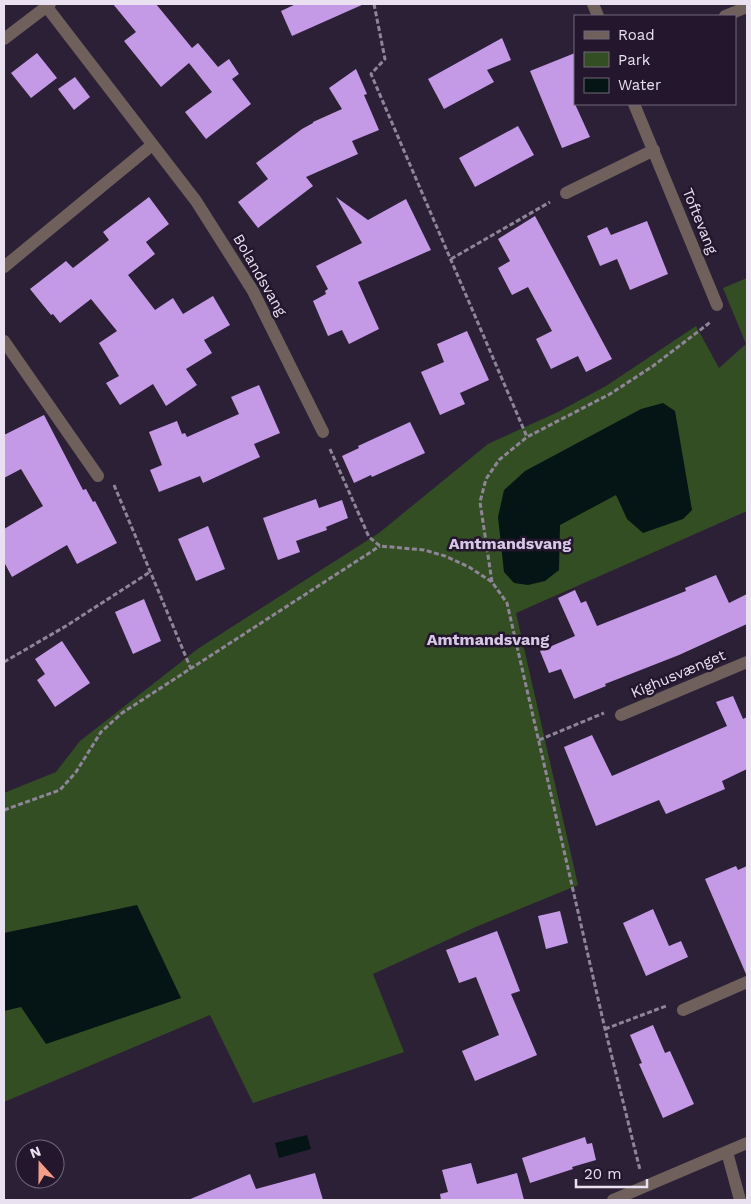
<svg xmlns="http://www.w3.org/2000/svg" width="751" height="1204" font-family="'Work Sans',sans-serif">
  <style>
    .green { fill: #344e23 }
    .water { fill: #051515 }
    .building { fill: #c49ae6 }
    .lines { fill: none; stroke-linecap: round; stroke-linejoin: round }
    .path { stroke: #8f8598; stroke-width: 3; stroke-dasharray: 5 2.5; stroke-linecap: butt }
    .minor { stroke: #6f605c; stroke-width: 12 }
    .labels { text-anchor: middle; stroke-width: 5; stroke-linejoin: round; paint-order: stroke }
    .street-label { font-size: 15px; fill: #e9e1f0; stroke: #23162d }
    .neighbourhood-label { font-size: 16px; font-weight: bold; fill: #d7c7e6; stroke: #23162d }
  </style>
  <rect width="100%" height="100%" fill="#2c2037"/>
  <path class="green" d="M747,278V511L516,613L578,885L478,926L373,974L404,1052L253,1103L210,1015L4,1102V793L56,772L80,741L199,648L379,533L488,444L558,412L606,386L696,326L719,368L746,344L723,288Z"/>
  <g class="water">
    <path d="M663,403L675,411L692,510L683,519L643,533L627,519L616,495L560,525L559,570L545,581L528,585L514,583L504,572L498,517L504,490L525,471L641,409Z"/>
    <path d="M137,905L181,998L46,1044L21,1007L4,1011V933Z"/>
    <path d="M307,1135L311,1149L279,1158L275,1143Z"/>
  </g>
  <g class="building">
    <path d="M113,4H156L192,48L198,43L218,67L229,59L239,74L232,79L251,104L206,139L185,112L212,92L189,63L161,87L124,41L136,32Z"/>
    <path d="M296,4H364L292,36L281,11Z"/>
    <path d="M502,38L511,60L487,70L494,82L444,109L428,79Z"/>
    <path d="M37,53L57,78L31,98L11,73Z"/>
    <path d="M575,53V104L590,137L562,148L530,71Z"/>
    <path d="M356,69L367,94L364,95L379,130L352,141L358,154L306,177L313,186L258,228L238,202L268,179L256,163L302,129L313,123V122L342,109L329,88Z"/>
    <path d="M75,77L90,97L74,110L58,89Z"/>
    <path d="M518,126L534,155L475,187L459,158Z"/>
    <path d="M149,197L169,224L146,242L155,254L128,275L155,310L173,298L183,314L213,296L230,325L204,340L212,353L186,369L197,385L166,406L153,384L120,405L106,383L119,376L99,343L117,331L91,299L60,323L53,314L51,315L30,289L66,261L73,268L109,240L103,232Z"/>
    <path d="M336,197L368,220L406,199L431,250L358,282L379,329L349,344L342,330L328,336L313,301L326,294L325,291L328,289L316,266L362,243Z"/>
    <path d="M535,216L612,359L586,372L578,356L551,369L536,339L552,331L528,287L512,295L498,268L510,261L498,239Z"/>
    <path d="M647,221L668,274L630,290L617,259L600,266L587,236L607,227L611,235Z"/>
    <path d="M467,331L489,380L460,393L465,404L440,415L421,372L444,362L437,344Z"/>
    <path d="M259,385L280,433L254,444L260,457L203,483L200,476L159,492L150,470L162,465L149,432L177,421L182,434L185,433L187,437L239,414L231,397Z"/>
    <path d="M44,415L83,490L86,489L93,502L95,501L117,543L77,564L67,545L12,577L4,562V529L43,506L21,469L4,478V435Z"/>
    <path d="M410,422L425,453L372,477L371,475L354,483L342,456L359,448L358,446Z"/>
    <path d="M316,499L319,508L342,500L348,518L326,527L327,530L296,541L300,552L278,560L263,518Z"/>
    <path d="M208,526L225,569L196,581L178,539Z"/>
    <path d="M716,575L729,603L747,594V624L679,655L605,684L606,686L574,699L561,669L549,673L540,651L575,636L558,598L575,590L581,603L586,601L597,626L686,591L685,588Z"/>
    <path d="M144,599L161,641L133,654L115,612Z"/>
    <path d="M62,641L90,683L55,707L37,680L45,674L35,659Z"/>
    <path d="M733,696L743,719L747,717V769L722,781L725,789L666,814L659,800L596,826L564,747L592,735L612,776L727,726L716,702Z"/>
    <path d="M736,866L738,870L747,866L746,974L705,879Z"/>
    <path d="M653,909L669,946L681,941L688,957L646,976L623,923Z"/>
    <path d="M560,911L568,943L546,949L538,916Z"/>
    <path d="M497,931L520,991L511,994L537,1055L475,1081L462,1051L499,1035L476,977L459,983L446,950Z"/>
    <path d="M653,1025L665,1053L670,1051L694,1104L663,1118L639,1064L642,1063L630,1035Z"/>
    <path d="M585,1137L587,1144L592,1143L596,1160L572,1167L573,1169L530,1183L522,1158Z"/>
    <path d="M471,1163L477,1184L517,1173L524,1200H441L440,1194L448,1192L442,1170Z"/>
    <path d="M315,1173L323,1200H188L250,1174L256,1189Z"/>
  </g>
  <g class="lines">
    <g class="path">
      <path d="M374,4L385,59L371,74L527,437"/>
      <path d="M451,259L550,202"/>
      <path d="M330,449L369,537L380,546L424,550L445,556L469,567L492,582L507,603L605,1029L640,1170"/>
      <path d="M114,485L191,669"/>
      <path d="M492,582L480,502L486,479L499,460L527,437L610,394L653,366L708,324L710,322"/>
      <path d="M4,662L66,626L150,572"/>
      <path d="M539,740L604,713"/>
      <path d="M4,810L60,790L76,772L101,732L122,713L380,546"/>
      <path d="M605,1029L666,1006"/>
    </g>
    <g class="minor">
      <path d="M593,4L598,16"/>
      <path d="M46,6L196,201L253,291L323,432"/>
      <path d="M725,16L747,7"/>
      <path d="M4,39L50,4"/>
      <path d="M634,104L717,305"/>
      <path d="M566,193L654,150"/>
      <path d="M4,267L152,145"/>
      <path d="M4,341L98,476"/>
      <path d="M621,715L747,662"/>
      <path d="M683,1010L747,982"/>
      <path d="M727,1152L740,1200"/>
      <path d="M613,1200L747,1143"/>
    </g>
  </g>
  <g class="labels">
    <g class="street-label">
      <text transform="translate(700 221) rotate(68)" y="5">Toftevang</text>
      <text transform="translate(260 275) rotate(60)" y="5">Bolandsvang</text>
      <text transform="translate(678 674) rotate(-23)" y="5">Kighusvænget</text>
    </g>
    <g class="neighbourhood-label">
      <text x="510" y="549">Amtmandsvang</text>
      <text x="488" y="645">Amtmandsvang</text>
    </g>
  </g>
  <rect width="751" height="1204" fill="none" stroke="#e9e1f0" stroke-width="10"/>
  <rect x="574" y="15" width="162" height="90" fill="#23162d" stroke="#72677b"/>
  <rect x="584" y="31" width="25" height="8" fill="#6f605c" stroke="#72677b"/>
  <text x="618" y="40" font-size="15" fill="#e9e1f0">Road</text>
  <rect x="584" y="52" width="25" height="15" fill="#344e23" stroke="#72677b"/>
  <text x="618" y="65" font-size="15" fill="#e9e1f0">Park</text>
  <rect x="584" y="78" width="25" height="15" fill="#051515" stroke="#72677b"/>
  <text x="618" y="90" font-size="15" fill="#e9e1f0">Water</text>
  <g transform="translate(40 1164) rotate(339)"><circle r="24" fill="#23162d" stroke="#72677b"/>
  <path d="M0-4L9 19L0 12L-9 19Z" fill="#f49e89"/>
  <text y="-8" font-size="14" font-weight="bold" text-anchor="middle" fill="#e9e1f0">N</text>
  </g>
  <path d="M576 1179v8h71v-8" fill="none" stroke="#e9e1f0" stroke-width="2.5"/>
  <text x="584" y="1179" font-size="15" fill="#e9e1f0" stroke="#23162d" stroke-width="4" paint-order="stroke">20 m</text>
</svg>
